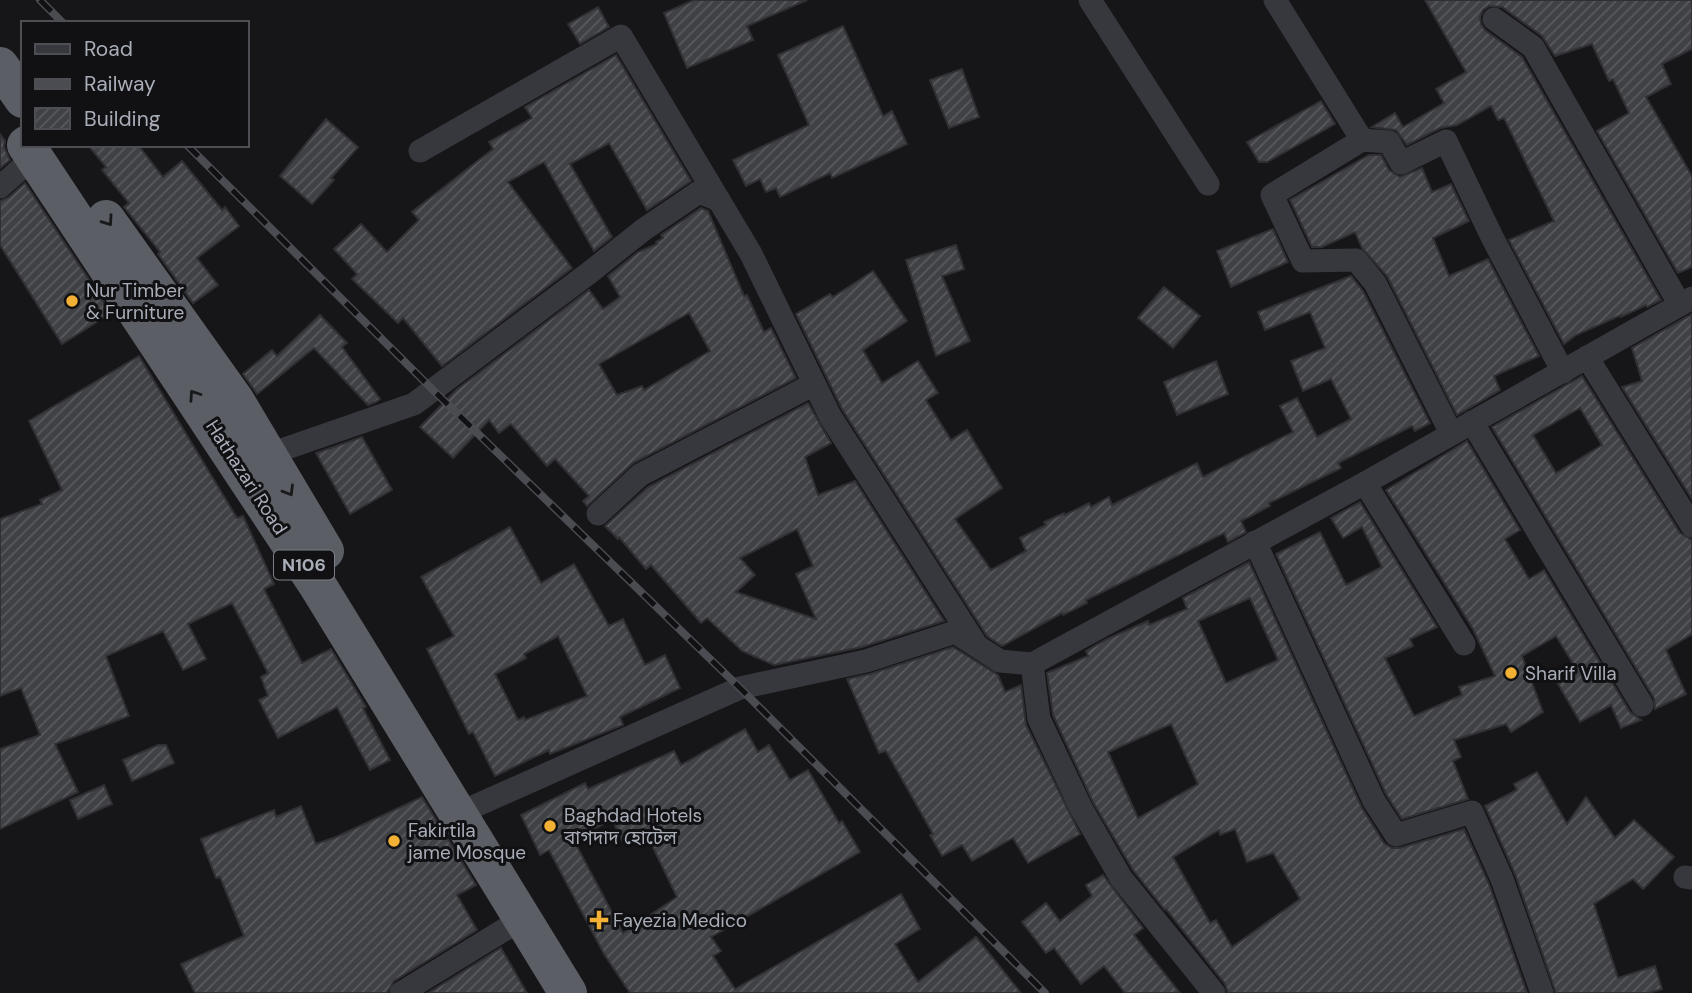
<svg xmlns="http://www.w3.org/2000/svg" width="1692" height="993" font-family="'DM Sans','Noto Sans Bengali',sans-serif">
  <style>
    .building { fill: url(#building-hatch); stroke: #303034; stroke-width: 2; fill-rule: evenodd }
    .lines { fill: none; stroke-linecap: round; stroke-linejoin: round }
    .minor { stroke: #37383d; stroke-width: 23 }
    .trunk { stroke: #5b5e65; stroke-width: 38 }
    .rail-casing { stroke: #4a4c52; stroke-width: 8 }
    .rail { stroke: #111113; stroke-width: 5; stroke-dasharray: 16; stroke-linecap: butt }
    .oneway { stroke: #18191b }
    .poi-dot { fill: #f2b134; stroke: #111113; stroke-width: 2.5 }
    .labels { text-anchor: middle; stroke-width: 6; stroke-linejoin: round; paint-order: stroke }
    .shield { fill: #111113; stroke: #7b7e86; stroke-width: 2 }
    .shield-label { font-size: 18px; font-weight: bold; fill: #a8adb8 }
    .poi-label { font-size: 19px; fill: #a8adb8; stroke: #111113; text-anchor: start }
    .street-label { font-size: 19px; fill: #a8adb8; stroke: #111113 }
  </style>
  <defs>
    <pattern id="building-hatch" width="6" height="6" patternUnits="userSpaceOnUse" patternTransform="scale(1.75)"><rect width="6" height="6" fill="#404145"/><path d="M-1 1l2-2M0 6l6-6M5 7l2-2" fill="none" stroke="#595a5e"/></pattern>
  </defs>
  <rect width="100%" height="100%" fill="#161618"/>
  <g class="building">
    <path d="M694,0H807L747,26L753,40L687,68L664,13Z"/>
    <path d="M1425,0H1692V49L1662,64L1671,84L1646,97L1692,176V267L1678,273L1597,131L1629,113L1613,79L1609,81L1592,44L1555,56L1542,36L1502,7L1489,6L1483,10L1480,17L1481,24L1485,30L1522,57L1661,300L1647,307L1646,305L1621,317V315L1576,335L1564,344L1509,240L1554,221L1504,118L1498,120L1491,106L1457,125L1440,128L1407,145L1396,130L1372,127L1395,113L1403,127L1444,103L1436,89L1466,72Z"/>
    <path d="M598,7L609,27L580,44L568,24Z"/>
    <path d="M843,26L883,116L892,111L907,144L832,178L830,173L780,197L776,188L766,192L760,179L746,186L733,160L809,125L778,55Z"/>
    <path d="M616,55L691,181L647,210L609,143L570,164L612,237L594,251L544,162L508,182L572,268L442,366L403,318L398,323L352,279L357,274L334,249L361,224L387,252L419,220L412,212L493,149L489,142L532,118L525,107Z"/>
    <path d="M962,69L979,117L949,128L930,80Z"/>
    <path d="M1321,101L1335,124L1267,162H1259L1247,142Z"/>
    <path d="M326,119L358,147L331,178L334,180L312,204L280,176Z"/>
    <path d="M0,134L5,141L4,147L10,160L0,168Z"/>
    <path d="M88,145H138L163,177L182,161L222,210L225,207L239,226L197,258L218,285L193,303L158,254L160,252L124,207L129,203L102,170L106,167Z"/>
    <path d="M1369,155H1381L1389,170L1400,177L1422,168L1432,192L1451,184L1469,221L1433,238L1449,276L1488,259L1539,356L1494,376L1500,390L1457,415L1387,276L1362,248L1355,232L1322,247H1312L1290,200Z"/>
    <path d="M25,183L111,313L62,344L0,245V201L9,197Z"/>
    <path d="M701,208L708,211L744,296L747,295L764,332L771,328L796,378L633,463L587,506L583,501L589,496L555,459L547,466L511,424L499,433L489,420L453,458L420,427L456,390L589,290L603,309L620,297L608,276L638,252L657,244L656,242L663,238L661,235ZM689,313L710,351L644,390L642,386L617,395L599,364Z"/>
    <path d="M1273,229L1288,262L1231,287L1217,251Z"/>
    <path d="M956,245L964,269L942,276L970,341L936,356L906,260Z"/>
    <path d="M873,271L907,321L863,350L882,383L918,361L938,393L926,400L951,440L967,430L1002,488L955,519L991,570L1026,551L1020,538L1046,525L1044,522L1064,513L1065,515L1089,503L1091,507L1109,497L1112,505L1197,463L1203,477L1293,432L1280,406L1297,398L1317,437L1351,419L1331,379L1303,391L1291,361L1325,348L1310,312L1265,330L1258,312L1351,276L1363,291L1430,423L1415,431L1412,426L1338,463L1341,468L1269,503L1270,506L1241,521L1246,532L1228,542L1224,533L1086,600L1087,603L1063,615L1062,613L1002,646L987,636L842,409L796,314L830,294L833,297Z"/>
    <path d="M1164,287L1200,316L1173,348L1138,318Z"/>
    <path d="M1692,314V499L1622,387L1642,381L1632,348Z"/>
    <path d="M320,315L347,343L342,347L380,399L376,402L368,405L314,348L257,394L243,374L272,350L277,356Z"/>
    <path d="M139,356L237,518L243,516L274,584L264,589L302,663L331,649L366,707L363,708L390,760L370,770L337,707L278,738L259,700L268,696L261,677L268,673L232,603L188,624L206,659L183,670L163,631L106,656L129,716L55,744L78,792L0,829V749L40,735L21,688L0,696V519L42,504L40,500L62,490L29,421Z"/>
    <path d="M1216,361L1228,394L1177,415L1164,382Z"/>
    <path d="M1582,376L1680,533L1692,540V634L1666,650L1686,694L1655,709L1654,698L1492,427ZM1580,408L1602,445L1556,473L1533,435Z"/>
    <path d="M808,403L831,443L805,457L818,495L855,481L944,621L862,647L774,665L742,651L707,618L701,623L651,565L646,569L619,537L618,539L605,526L648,487ZM797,529L813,566L796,574L816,619L736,592L755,575L740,558Z"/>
    <path d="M362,437L392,490L350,514L316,453Z"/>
    <path d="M1467,441L1520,530L1505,539L1529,579L1544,570L1630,712L1641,720L1621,728L1611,705L1580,722L1557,682L1577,670L1556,636L1522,656L1543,712L1511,732L1506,724L1454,740L1461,757L1453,761L1468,799L1402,819L1386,794L1276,554L1320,532L1346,585L1382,567L1362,527L1343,538L1331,518L1360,502L1437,627L1410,639L1413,646L1385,658L1414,716L1462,695L1459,687L1495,676L1473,629L1386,490Z"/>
    <path d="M510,527L541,583L574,564L609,626L623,619L645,665L665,655L680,688L620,717L623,725L550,754L549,750L495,776L473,732L469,734L427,649L454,636L421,577ZM558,636L587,696L525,720L524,717L518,720L495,674L526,658L524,654Z"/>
    <path d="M1249,562L1362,808L1384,843L1392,848H1400L1464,829L1489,884L1527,993H1228L1225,984L1166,909L1165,910L1133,870L1093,802L1053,715L1047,673L1088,656L1086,651L1107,639L1148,621L1149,625L1187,609L1183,598ZM1250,598L1278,660L1226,683L1198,621ZM1171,724L1198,784L1138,818L1108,752ZM1235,829L1247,862L1273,853L1300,899L1232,947L1216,920L1210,923L1173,857L1219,830L1220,835Z"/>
    <path d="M953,647L998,675L1005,692L1021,685L1026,725L1080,834L1028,863L1013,838L972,861L962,845L942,856L930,835L933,834L886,751L879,753L847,679L870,674Z"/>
    <path d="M745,729L758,752L769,745L790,780L808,770L839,823L842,821L860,852L711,937L721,951L713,956L735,989L901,894L920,929L895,944L918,982L976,937L1021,993H630L604,954L549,850L540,855L521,815L585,783L588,789L674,751L681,765ZM612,820L623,842L645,831L677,897L623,933L573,839Z"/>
    <path d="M158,745H166L174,763L132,781L123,760Z"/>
    <path d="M1537,772L1567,824L1586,797L1615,838L1634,820L1674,857L1643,889L1633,879L1594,904L1618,978L1655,966L1662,989L1649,993H1556L1515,874L1485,806L1517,790L1514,784Z"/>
    <path d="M104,785L112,804L78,819L70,800Z"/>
    <path d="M422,797L476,885L457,895L477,930L394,981L387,993H195L181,964L244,936L220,877L216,878L201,839L274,810L276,817L301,806L316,844L336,837Z"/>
    <path d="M1103,875L1143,928L1134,935L1180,993H1125L1104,966L1081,984L1054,948L1046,953L1022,922L1046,903L1060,921L1092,896L1086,885Z"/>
    <path d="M501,948L527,993H428Z"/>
  </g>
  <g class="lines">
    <g class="minor">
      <path d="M1090,0L1208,184"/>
      <path d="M1275,0L1362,140L1272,195L1303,261L1356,260L1375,283L1451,433"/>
      <path d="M1494,19L1533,47L1680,305"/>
      <path d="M1362,140L1389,142L1401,163L1446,141L1492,237L1563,372"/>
      <path d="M420,151L621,36L751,254L830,416L975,643"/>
      <path d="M0,187L35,156"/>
      <path d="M1587,357L1692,526"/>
      <path d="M1472,422L1642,705"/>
      <path d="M267,455L414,404L589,273L643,230L699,192L719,200"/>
      <path d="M1365,483L1464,644"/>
      <path d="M598,514L640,475L814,384"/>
      <path d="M1255,542L1374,801L1396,835L1472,812L1502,879L1542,993"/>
      <path d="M1032,664L1039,719L1081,808L1121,878L1214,993"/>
      <path d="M475,806L740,688L866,661L955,632L1000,661L1032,664L1365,483L1692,298"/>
      <path d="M1685,877L1692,878"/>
      <path d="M401,993L522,919"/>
    </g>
    <g class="trunk">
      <path d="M0,66L23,99"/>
      <path d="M26,145L318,586L568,993"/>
      <path d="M106,219L235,400L325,551"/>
    </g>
    <defs>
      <g id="rail">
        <path d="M40,0L63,23"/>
        <path d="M187,145L434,391L740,688L1045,993"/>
      </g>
    </defs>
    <use href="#rail" class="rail-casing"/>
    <use href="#rail" class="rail"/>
  </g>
  <defs><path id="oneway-chevron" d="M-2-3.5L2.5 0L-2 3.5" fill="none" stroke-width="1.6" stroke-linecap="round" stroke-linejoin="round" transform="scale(1.75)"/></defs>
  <g class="oneway">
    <use href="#oneway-chevron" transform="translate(108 221) rotate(55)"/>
    <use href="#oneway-chevron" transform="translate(194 395) rotate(-124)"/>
    <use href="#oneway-chevron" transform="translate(289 491) rotate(59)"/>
  </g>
  <g class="poi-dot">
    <circle cx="72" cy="301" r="7"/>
    <circle cx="1511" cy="673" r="7"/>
    <circle cx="550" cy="826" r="7"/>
    <circle cx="394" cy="841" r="7"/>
    <path d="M595.5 909.5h7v7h7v7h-7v7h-7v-7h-7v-7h7z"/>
  </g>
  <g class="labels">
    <rect class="shield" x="274" y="550.5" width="60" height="29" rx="5"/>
    <g class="shield-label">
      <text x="304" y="571">N106</text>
    </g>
    <g class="poi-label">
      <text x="86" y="297">Nur Timber<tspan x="86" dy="22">&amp; Furniture</tspan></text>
      <text x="1525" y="680">Sharif Villa</text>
      <text x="564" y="822">Baghdad Hotels<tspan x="564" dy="22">বাগদাদ হোটেল</tspan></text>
      <text x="408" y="837">Fakirtila<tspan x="408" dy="22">jame Mosque</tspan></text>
      <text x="613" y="927">Fayezia Medico</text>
    </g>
    <g class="street-label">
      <text transform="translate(247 477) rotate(57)" y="7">Hathazari Road</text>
    </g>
  </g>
  <rect x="21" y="21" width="228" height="126" fill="#111113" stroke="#4d4f55" stroke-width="2"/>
  <rect x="35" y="44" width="35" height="10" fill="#37383d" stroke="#4d4f55" stroke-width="2"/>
  <text x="84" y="56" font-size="21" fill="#a8adb8">Road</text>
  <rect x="35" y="79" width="35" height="10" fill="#4a4c52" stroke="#4d4f55" stroke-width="2"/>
  <text x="84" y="91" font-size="21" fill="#a8adb8">Railway</text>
  <rect x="35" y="108" width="35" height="21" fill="url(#building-hatch)" stroke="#4d4f55" stroke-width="2"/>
  <text x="84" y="126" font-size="21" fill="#a8adb8">Building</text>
</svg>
